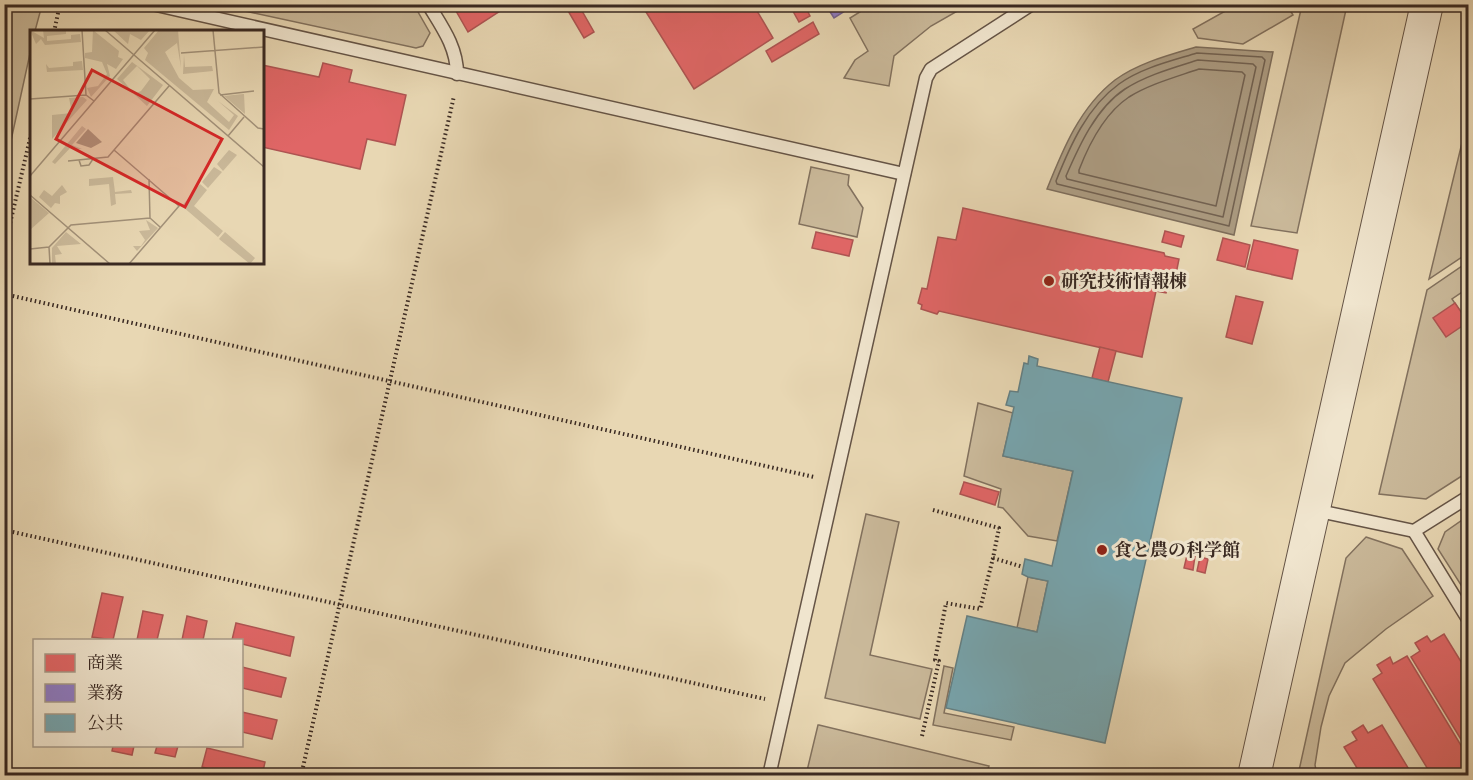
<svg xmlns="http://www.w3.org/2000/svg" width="1473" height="780" font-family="Alegreya,'Noto Serif JP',serif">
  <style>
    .green { fill: #cab99a; stroke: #82715e; stroke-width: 1.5 }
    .water { fill: #ac9c82; stroke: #7e6e5c; stroke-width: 1.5 }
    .shops { fill: #e06666; stroke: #ae5452; stroke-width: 1.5 }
    .offices { fill: #8e7cc3; stroke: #746393; stroke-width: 1.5 }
    .public { fill: #76a5af; stroke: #648085; stroke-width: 1.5 }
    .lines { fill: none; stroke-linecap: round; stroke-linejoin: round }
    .shore { stroke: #726252; stroke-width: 1.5 }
    .service-casing { stroke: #655446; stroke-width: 15 }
    .tertiary-casing { stroke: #655446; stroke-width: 34 }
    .path { stroke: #392922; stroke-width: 4; stroke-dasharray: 1.5 3; stroke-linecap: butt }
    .service { stroke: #f0e5ce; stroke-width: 12 }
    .tertiary { stroke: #f0e5ce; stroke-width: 32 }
    .poi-dot { fill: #8f2418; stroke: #f0e5ce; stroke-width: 2 }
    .labels { text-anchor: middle; stroke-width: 6; stroke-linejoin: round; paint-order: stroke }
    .poi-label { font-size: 18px; font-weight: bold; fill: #392922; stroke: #f0e5ce; text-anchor: start }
    .inset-road { fill: none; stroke: #a29179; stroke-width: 1.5 }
    .view { fill: #d62828; fill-opacity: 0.15; stroke: #d62828; stroke-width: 3 }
    .inset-edge { fill: none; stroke: #392922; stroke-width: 3 }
  </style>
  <rect width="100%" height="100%" fill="#e8d7b3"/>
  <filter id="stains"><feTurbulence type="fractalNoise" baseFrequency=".00333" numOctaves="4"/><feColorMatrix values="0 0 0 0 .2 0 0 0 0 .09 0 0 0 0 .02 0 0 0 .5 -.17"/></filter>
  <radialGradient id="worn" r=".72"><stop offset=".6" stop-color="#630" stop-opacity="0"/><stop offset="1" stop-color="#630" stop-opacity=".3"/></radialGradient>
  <g class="green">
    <path d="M5,4L42,5L35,31L32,32L31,49L5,168Z"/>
    <path d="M217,5H304L308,10L317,5H414L430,33L423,46L416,48Z"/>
    <path d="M871,5V4L968,5L931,26L894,56L889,86L844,78L855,60L868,51L850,18Z"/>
    <path d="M1236,5H1287L1293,15L1243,44L1198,38L1193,29Z"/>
    <path d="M1302,5H1347L1297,233L1251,226Z"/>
    <path d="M1468,118V253L1429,279Z"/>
    <path d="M811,167L849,175L848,185L863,208L857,237L799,224Z"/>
    <path d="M1468,262V288L1452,299L1468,323V472L1426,499L1379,494L1427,290Z"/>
    <path d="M978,403L1013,413L1003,456L1073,471L1057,541L1028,536L1003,508L998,507L1001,489L964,476Z"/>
    <path d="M866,514L899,522L870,655L932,669L920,719L825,698Z"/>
    <path d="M1468,516V596L1438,549L1445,532Z"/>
    <path d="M1366,537L1402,549L1433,596L1386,629L1345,663L1329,696L1321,727L1315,765L1317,775H1298L1346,558Z"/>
    <path d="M1028,577L1048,581L1037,632L1017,628Z"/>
    <path d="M944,666L953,668L944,713L1014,727L1011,740L933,725Z"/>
    <path d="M818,725H819L989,766L986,775H806Z"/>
  </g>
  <path class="water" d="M1196,47L1273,52L1234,235L1047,189C1063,149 1080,107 1115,80C1138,63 1169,55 1196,47Z"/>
  <g class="shops">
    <path d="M452,4H511L468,32Z"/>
    <path d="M564,4H578L594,32L584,38Z"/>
    <path d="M641,4H753L773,38L694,89Z"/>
    <path d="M789,4H804L810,16L799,22Z"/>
    <path d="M813,22L819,34L772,62L766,51Z"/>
    <path d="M323,63L352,70L349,82L406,95L395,145L367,139L360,169L262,147V65L319,77Z"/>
    <path d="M963,208L1164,253L1165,256L1179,259L1176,274H1171L1166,293L1156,291L1142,357L939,311L937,314L921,309L922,305L918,303L922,288L927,289L938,237L956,240Z"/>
    <path d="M1165,231L1184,236L1181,247L1162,242Z"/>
    <path d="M816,232L853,240L849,256L812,248Z"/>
    <path d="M1223,238L1250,245L1245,267L1217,260Z"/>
    <path d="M1254,240L1298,250L1292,279L1247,269Z"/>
    <path d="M1236,296L1263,302L1252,344L1226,337Z"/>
    <path d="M1455,303L1468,322L1446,337L1433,318Z"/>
    <path d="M1100,347L1116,351L1108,382L1092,378Z"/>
    <path d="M964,482L999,492L995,505L960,494Z"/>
    <path d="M1187,555L1195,556L1193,570L1184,568Z"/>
    <path d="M1200,557L1208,559L1205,573L1197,571Z"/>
    <path d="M102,593L123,597L113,640L92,637Z"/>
    <path d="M143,611L163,615L157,640H137Z"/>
    <path d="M187,616L207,621L203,640H182Z"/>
    <path d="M236,623L294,637L290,656L242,644V640H232Z"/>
    <path d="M1444,634L1468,673V751L1411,657L1420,651L1415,643L1427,636L1431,642Z"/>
    <path d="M1407,656L1468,757V770L1459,776H1432L1373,679L1382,673L1377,665L1390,657L1393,664Z"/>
    <path d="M242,667L286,678L281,697L242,688Z"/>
    <path d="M242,712L277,720L272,739L242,732Z"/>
    <path d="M1363,725L1368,733L1382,725L1413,776H1362L1344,747L1357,740L1352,732Z"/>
    <path d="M113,746H134L132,755L112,751Z"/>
    <path d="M157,746H178L175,757L155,753Z"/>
    <path d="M207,748L265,762L262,776H236L202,767Z"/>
  </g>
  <path class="offices" d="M825,4H856L834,18Z"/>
  <path class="public" d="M1029,356L1038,359L1037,366L1182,398L1105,743L946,708L967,616L1037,632L1048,581L1028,577L1022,574L1025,559L1052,566L1073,471L1003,456L1014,407L1006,405L1010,391L1018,392L1024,363L1028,364Z"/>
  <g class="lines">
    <g class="shore">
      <path d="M1197,53L1262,57L1265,60L1229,226L1057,184L1056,181C1070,146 1087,107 1119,84C1141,68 1171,61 1197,53Z"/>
      <path d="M1198,60L1253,64L1256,67L1223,217L1067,179L1066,176C1079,146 1096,108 1125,89C1147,75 1173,68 1198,60Z"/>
      <path d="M1199,69L1242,72L1245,75L1216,206L1079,173V170C1089,144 1105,113 1129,97C1150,84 1176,77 1199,69Z"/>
    </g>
    <defs>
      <g id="service">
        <path d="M152,4L904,174"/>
        <path d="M428,4C442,27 457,47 457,74"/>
        <path d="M1314,510L1414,531L1468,497"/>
        <path d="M1414,531L1468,619"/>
        <path d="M769,776L926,78L931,69L1032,4"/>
      </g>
      <path id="tertiary" d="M1254,776L1427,4"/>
    </defs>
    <use href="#service" class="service-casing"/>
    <use href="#tertiary" class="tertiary-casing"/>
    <g class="path">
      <path d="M54,32L60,4"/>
      <path d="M4,249L32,130"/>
      <path d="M4,294L814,477"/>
      <path d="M933,510L999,528L993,558L1023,567"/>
      <path d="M4,530L765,699"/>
      <path d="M922,736L939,661L935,660L946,603L980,609L993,558"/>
      <path d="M4,768L38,776"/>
      <path d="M301,776L454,96"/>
    </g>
    <use href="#service" class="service"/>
    <use href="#tertiary" class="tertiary"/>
  </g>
  <g class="poi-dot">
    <circle cx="1049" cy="281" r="6"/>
    <circle cx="1102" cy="550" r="6"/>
  </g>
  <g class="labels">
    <g class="poi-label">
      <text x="1061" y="287">研究技術情報棟</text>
      <text x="1114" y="556">食と農の科学館</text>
    </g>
  </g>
  <g transform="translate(30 30)">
    <rect width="234" height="234" fill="#e8d7b3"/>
    <path d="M0,0L14,8L13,0H36V4L17,6V11L41,9V5L50,4L51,12L15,15L11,9L6,14ZM63,0L89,21L88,27L93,29L86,39L77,34L80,46L61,67L57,58L68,56L77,44L72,32L55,28V23L62,22ZM83,0H120L111,10L100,4L98,14ZM129,0H148L151,38L147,13L135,22L149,48L163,60L184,59L177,72L199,92L204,85L188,71L208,86L199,100L115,30L118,23L114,18ZM154,25L155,37L182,36L183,41L153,44ZM52,31L53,40L17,42L16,34L19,38L43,36V32ZM102,32L133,55L117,76L104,64L111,61L120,49L107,36L93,50L103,63L87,49ZM214,64L215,84L194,66L213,64ZM53,67L57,70L22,109V85L42,83L39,68ZM52,96L56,99L42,115L52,119H43L42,116L25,134L22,132ZM199,120L207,125L193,141L187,134ZM184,137L192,142L178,158L172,152ZM83,147L85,162L101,160L102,163L85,164L86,174L81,176L79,154L59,156V149ZM170,154L177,160L164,176L193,201L188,207L152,176ZM32,155L37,162L30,166V174L25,173L21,178L9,167L14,160L22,166ZM0,167L19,183L0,200ZM116,190L128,198L107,221L103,216H111L115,210L109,201L120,200ZM36,202L51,214L27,216L32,224L25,225L26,234H22V218ZM195,202L225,228L220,234L189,209Z" fill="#cab99a"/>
    <path d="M58,99L72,112L61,118L46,113Z" fill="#ac9c82"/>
    <path class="inset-road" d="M52,0L56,65M75,0L234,137M183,0L189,63L228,98L234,99M151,23L234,17M190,65L224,61M0,69L56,65L64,71M198,106L214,87M84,120L149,176L99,234M49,130L51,136L59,135L63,129M38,131L78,127L139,56M0,146L125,0M119,149L120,188L130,197M0,165L80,234M0,219L19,217M20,234L19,217L41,195L120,188"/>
    <path class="view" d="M62,40L192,109L155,177L26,109Z"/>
    <rect width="234" height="234" class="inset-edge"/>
  </g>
  <rect width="1473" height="780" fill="none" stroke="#e8d7b3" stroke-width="24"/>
  <rect x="6" y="6" width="1461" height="768" fill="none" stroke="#392922" stroke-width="3"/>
  <rect x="12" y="12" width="1449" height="756" fill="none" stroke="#392922" stroke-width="1.5"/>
  <rect x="33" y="639" width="210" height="108" fill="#f0e5ce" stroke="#a79a89" stroke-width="1.5"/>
  <rect x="45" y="654" width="30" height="18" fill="#e06666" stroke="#a79a89" stroke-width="1.5"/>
  <text x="87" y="669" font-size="18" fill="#392922">商業</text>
  <rect x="45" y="684" width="30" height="18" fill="#8e7cc3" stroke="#a79a89" stroke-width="1.5"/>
  <text x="87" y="699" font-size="18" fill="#392922">業務</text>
  <rect x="45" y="714" width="30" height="18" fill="#76a5af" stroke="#a79a89" stroke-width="1.5"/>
  <text x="87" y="729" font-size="18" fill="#392922">公共</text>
  <rect width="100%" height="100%" filter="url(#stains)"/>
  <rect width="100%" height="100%" fill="url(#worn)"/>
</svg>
